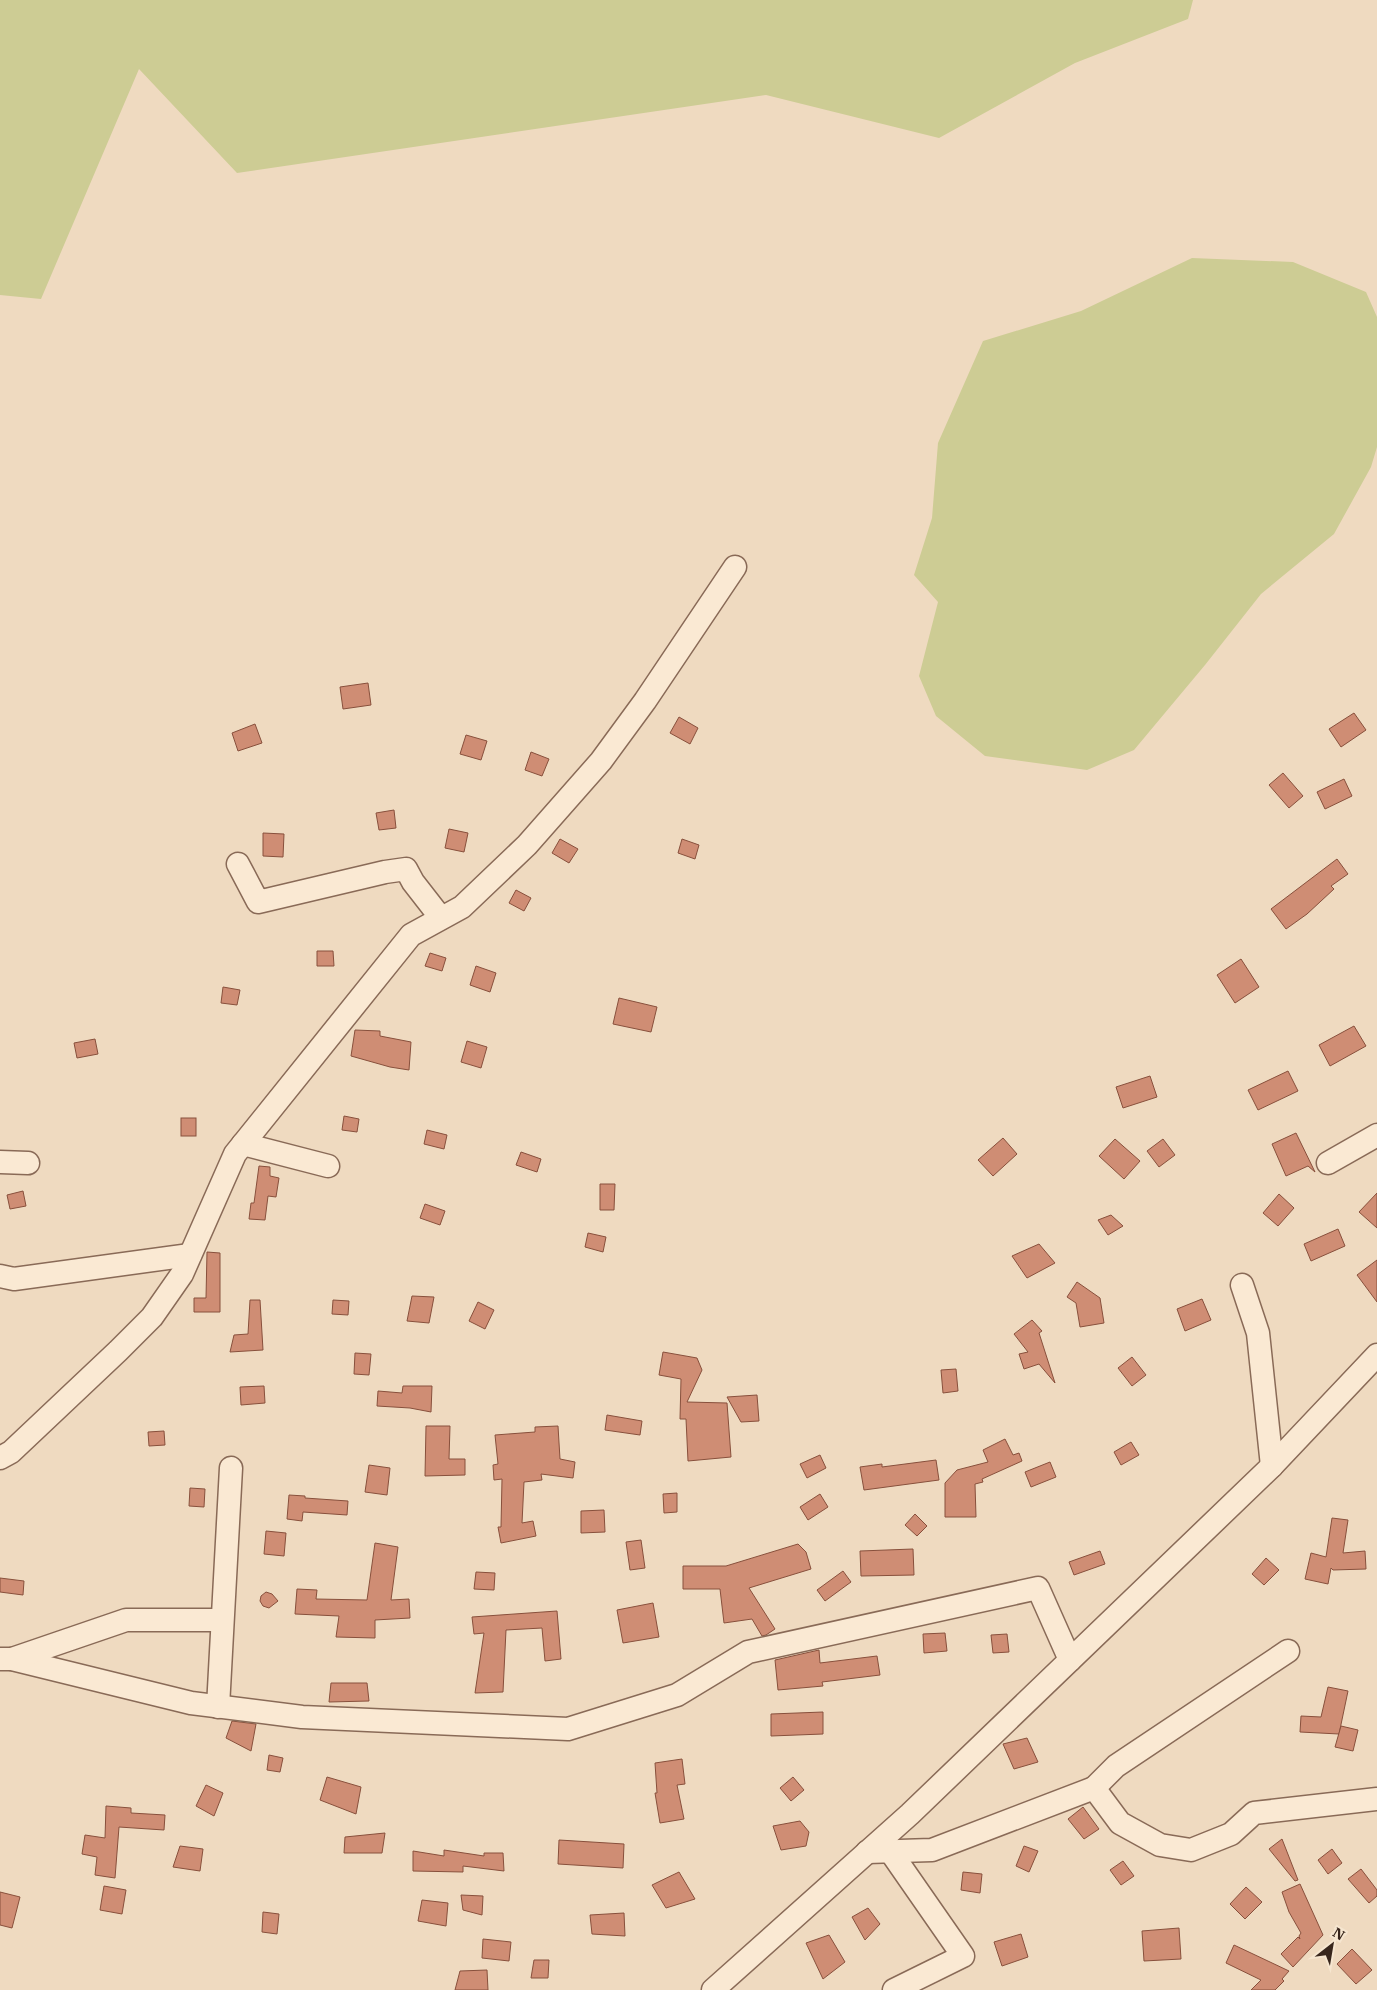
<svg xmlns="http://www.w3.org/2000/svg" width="1377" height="1990" font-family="'IBM Plex Serif',serif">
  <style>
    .green { fill: #cdcc94 }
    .building { fill: #cf8d74; stroke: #88503c }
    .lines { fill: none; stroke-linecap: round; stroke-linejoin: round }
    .minor-casing { stroke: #896a57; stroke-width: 25 }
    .minor { stroke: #fae9d3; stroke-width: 22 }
  </style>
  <rect width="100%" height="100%" fill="#efdac0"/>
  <g class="green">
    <path d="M0,0H1193L1188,19L1075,63L939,138L766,95L237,173L139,69L41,299L0,295Z"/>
    <path d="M1192,258L1293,262L1366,292L1377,317V447L1371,467L1334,534L1261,594L1205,665L1134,750L1087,770L985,756L936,716L919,676L938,602L914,575L932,518L938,443L983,341L1081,311Z"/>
  </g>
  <g class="building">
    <path d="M368,683L371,705L343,709L340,687Z"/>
    <path d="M1354,713L1366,730L1341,747L1329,729Z"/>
    <path d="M679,717L698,728L690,744L670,733Z"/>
    <path d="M255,724L262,743L238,751L232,733Z"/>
    <path d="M466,735L487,741L481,760L460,754Z"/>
    <path d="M531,752L549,759L542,776L525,770Z"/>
    <path d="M1283,773L1303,796L1289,808L1269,785Z"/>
    <path d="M1344,779L1352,796L1325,809L1317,792Z"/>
    <path d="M394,810L396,828L379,830L376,813Z"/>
    <path d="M449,829L468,833L464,852L445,848Z"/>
    <path d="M263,833L284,834L283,857L263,856Z"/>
    <path d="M560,839L578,849L569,863L552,853Z"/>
    <path d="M682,839L699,845L695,859L678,853Z"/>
    <path d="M1337,859L1348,874L1331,886L1334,889L1307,914L1286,929L1271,909Z"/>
    <path d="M516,890L531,898L524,911L509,903Z"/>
    <path d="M317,951H333L334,966H317Z"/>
    <path d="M430,953L446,958L442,971L425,966Z"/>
    <path d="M1241,959L1259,987L1235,1003L1217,975Z"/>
    <path d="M476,966L496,973L490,992L470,985Z"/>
    <path d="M223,987L240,990L237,1005L221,1003Z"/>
    <path d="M619,998L657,1007L651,1032L613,1024Z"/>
    <path d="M1354,1026L1366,1046L1330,1066L1319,1045Z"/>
    <path d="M355,1030L380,1031V1036L411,1042L409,1070L390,1067L351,1056Z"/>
    <path d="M95,1039L98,1054L77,1058L74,1043Z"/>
    <path d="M467,1041L487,1047L481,1068L461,1062Z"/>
    <path d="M1288,1071L1298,1091L1258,1110L1248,1090Z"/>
    <path d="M1150,1076L1157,1097L1123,1108L1116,1087Z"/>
    <path d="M344,1116L359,1119L357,1132L342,1130Z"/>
    <rect x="181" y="1118" width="15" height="18"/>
    <path d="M427,1130L447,1135L444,1149L424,1144Z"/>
    <path d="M1296,1133L1315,1172L1308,1166L1286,1176L1272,1144Z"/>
    <path d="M1003,1138L1017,1154L993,1176L978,1160Z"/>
    <path d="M1115,1139L1140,1161L1124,1179L1099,1156Z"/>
    <path d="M1163,1139L1175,1155L1159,1167L1147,1151Z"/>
    <path d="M521,1152L541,1159L537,1172L516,1165Z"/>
    <path d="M259,1166L270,1167V1176L279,1178L276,1197L268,1196L265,1220L249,1219L251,1203H254Z"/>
    <path d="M600,1184H615L614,1210H600Z"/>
    <path d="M23,1191L26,1206L10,1209L7,1195Z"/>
    <path d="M1377,1193V1228L1359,1212Z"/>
    <path d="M1279,1194L1294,1208L1278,1226L1263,1213Z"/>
    <path d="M425,1204L445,1211L440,1225L420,1218Z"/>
    <path d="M1111,1215L1123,1226L1108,1235L1098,1220Z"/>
    <path d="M1338,1229L1345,1246L1311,1261L1304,1244Z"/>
    <path d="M588,1233L606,1237L603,1252L585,1247Z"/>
    <path d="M1039,1244L1055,1263L1027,1278L1012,1256Z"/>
    <path d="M207,1252L220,1253V1312H194V1298H206Z"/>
    <path d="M1377,1260V1302L1357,1275Z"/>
    <path d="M1077,1282L1100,1298L1104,1323L1080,1327L1076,1303L1067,1297Z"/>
    <path d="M412,1296L434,1297L429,1323L407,1321Z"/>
    <path d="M1202,1299L1211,1320L1185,1331L1177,1309Z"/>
    <path d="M250,1300H260L263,1350L230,1352L234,1335L248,1334Z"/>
    <path d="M333,1300L349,1301L348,1315L332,1314Z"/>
    <path d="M478,1302L494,1310L485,1329L469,1321Z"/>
    <path d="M1032,1320L1042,1331L1039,1333L1055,1383L1039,1364L1024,1369L1019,1354L1028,1352L1014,1334Z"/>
    <path d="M663,1352L697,1358L702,1370L687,1402L727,1403L731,1457L688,1461L686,1419H680L681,1379L659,1375Z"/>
    <path d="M355,1353L371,1354L369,1375L354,1374Z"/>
    <path d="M1132,1357L1146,1375L1132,1386L1118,1368Z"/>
    <path d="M956,1369L958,1391L943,1393L941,1370Z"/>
    <path d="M264,1386L265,1403L241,1405L240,1387Z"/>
    <path d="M403,1386H432L431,1412L410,1408L377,1406L378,1391L402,1393Z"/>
    <path d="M757,1395L759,1421L741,1422L727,1397Z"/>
    <path d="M607,1415L642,1421L640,1435L605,1430Z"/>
    <path d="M426,1426H450L449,1459H465V1475L425,1476Z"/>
    <path d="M558,1426L560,1459L575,1462L573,1478L541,1474L542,1480L524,1482L522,1523L533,1521L536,1536L501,1543L498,1527H501L502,1479L494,1480L493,1465L498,1464L495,1435L535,1432V1427Z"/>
    <path d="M164,1431L165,1445L149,1446L148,1432Z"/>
    <path d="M1005,1439L1013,1455L1019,1453L1022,1461L982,1479L983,1482L975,1484L976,1517H945V1483L957,1470L988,1462L983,1450Z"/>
    <path d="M1131,1442L1139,1455L1121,1465L1114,1452Z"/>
    <path d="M820,1455L826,1468L807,1478L800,1464Z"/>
    <path d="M936,1460L939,1480L864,1490L860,1467L882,1464V1467Z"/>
    <path d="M1050,1462L1056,1477L1031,1487L1025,1472Z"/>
    <path d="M369,1465L390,1468L387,1495L365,1492Z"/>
    <path d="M190,1488L205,1489L204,1507L189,1506Z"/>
    <path d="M677,1493V1512L664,1513L663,1494Z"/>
    <path d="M820,1494L828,1507L808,1520L800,1507Z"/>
    <path d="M289,1495L305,1496V1498L348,1501L347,1515L303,1512L302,1521L287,1519Z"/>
    <path d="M604,1510L605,1532L581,1533V1511Z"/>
    <path d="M915,1514L927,1526L917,1536L905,1525Z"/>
    <path d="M1332,1518L1348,1520L1343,1553L1365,1551L1366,1569L1333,1570L1331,1568L1328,1584L1305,1579L1311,1553L1326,1557Z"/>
    <path d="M266,1531L286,1533L284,1556L264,1554Z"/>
    <path d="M641,1540L645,1568L630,1570L626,1542Z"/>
    <path d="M375,1543L398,1547L391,1600L409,1599L410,1618L375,1620V1638L336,1637L339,1616L295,1614L297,1589L317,1590L316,1599L367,1600Z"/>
    <path d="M798,1544L806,1552L811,1569L749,1588L775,1629L766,1635L762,1636L752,1619L724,1623L720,1589H683V1566H726Z"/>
    <path d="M913,1549L914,1575L861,1576L860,1551Z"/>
    <path d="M1100,1551L1105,1564L1074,1575L1069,1562Z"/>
    <path d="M1266,1558L1279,1570L1264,1585L1252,1574Z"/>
    <path d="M843,1571L851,1582L825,1601L817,1590Z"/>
    <path d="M476,1572L495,1573L494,1590L474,1589Z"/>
    <path d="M0,1578L24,1581L23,1595L0,1592Z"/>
    <path d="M266,1592L272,1594L278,1601L269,1608L263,1606L260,1601L261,1596Z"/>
    <path d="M653,1603L659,1637L623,1643L617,1610Z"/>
    <path d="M557,1611L561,1659L545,1661L542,1628L506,1630L503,1692L475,1693L484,1633L474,1634L472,1617Z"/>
    <path d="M945,1633L947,1651L924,1653L923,1634Z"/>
    <path d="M1007,1634L1009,1652L993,1653L991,1635Z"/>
    <path d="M819,1650L820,1663L877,1656L880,1675L822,1682L823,1686L778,1690L775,1660Z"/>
    <path d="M331,1683H367L369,1701L329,1702Z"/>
    <path d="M1328,1687L1348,1691L1339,1734L1300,1732L1301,1716L1321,1717Z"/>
    <path d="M823,1712V1734L771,1736V1714Z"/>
    <path d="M232,1721L256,1724L251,1751L226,1738Z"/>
    <path d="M1341,1726L1358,1730L1353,1751L1335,1747Z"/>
    <path d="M1027,1738L1038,1762L1014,1769L1003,1744Z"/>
    <path d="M269,1755L283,1758L280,1772L267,1770Z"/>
    <path d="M682,1759L685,1784L677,1785L684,1819L660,1823L655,1793H657L655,1763Z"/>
    <path d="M327,1777L361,1787L356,1814L320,1800Z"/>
    <path d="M793,1777L804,1790L791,1801L780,1788Z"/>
    <path d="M206,1785L223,1793L214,1816L196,1806Z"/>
    <path d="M106,1806L131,1808V1813L165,1815L164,1830L119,1827L115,1878L95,1875L97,1857L82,1854L85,1835L105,1838Z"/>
    <path d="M1083,1807L1099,1829L1084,1839L1068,1819Z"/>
    <path d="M800,1821L809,1832L806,1846L781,1850L773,1826Z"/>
    <path d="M385,1833L382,1853H344L345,1837Z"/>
    <path d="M1282,1839L1298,1880L1295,1881L1269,1849Z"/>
    <path d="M559,1840L624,1844L623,1868L558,1864Z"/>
    <path d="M180,1846L203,1849L200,1871L173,1867Z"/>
    <path d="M1024,1846L1038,1851L1029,1872L1016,1866Z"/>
    <path d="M1332,1849L1342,1863L1328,1874L1318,1860Z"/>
    <path d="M444,1850L484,1856V1853H503L504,1871L463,1866V1872L413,1871V1851L444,1856Z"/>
    <path d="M1123,1861L1134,1876L1121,1885L1110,1870Z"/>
    <path d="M1361,1869L1377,1890V1896L1369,1903L1348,1879Z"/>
    <path d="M679,1872L695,1899L666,1908L652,1885Z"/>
    <path d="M963,1872L982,1874L980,1893L961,1890Z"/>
    <path d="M1300,1884L1323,1935L1293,1967L1281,1954L1298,1937L1300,1939L1299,1936L1301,1933L1289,1912L1282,1892Z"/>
    <path d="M104,1886L126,1890L122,1914L100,1910Z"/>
    <path d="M1246,1887L1262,1902L1245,1919L1230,1904Z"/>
    <path d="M0,1892L20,1897L12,1928L0,1925Z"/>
    <path d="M461,1895L483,1896L482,1915L463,1910Z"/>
    <path d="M422,1900L448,1903L446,1926L418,1921Z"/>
    <path d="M868,1908L880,1924L865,1940L852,1917Z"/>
    <path d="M263,1912L279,1914L277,1934L262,1932Z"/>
    <path d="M624,1913L625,1936L592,1934L590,1915Z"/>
    <path d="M1179,1928L1181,1959L1144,1961L1142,1931Z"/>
    <path d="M1021,1934L1028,1957L1002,1966L994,1942Z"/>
    <path d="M829,1935L845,1962L823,1979L806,1943Z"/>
    <path d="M483,1939L511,1942L509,1961L482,1958Z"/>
    <path d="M1234,1945L1289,1971L1282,1979L1284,1981L1275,1990H1251L1261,1980L1226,1963Z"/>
    <path d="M1352,1949L1372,1970L1356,1984L1337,1964Z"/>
    <path d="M534,1960H549L548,1978H531Z"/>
    <path d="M487,1970L488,1990H455L460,1971Z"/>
  </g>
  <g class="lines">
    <defs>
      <g id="minor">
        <path d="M238,864L258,902L385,872L406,869L413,882L441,918"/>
        <path d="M243,1144L328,1166"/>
        <path d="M0,1162L28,1163"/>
        <path d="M1328,1163L1377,1135"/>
        <path d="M0,1276L14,1279L190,1255"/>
        <path d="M1242,1285L1258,1333L1272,1466"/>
        <path d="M0,1458L11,1452L118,1351L152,1317L182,1274L235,1154L411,935L462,907L527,845L601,761L645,701L735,567"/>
        <path d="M0,1659H12L191,1703L302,1717L568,1729L677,1695L748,1652L1038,1588L1070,1660"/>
        <path d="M12,1659L126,1620H222"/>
        <path d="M218,1707L231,1468"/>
        <path d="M1094,1788L1116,1766L1288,1651"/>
        <path d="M890,1851L963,1956L894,1990"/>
        <path d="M867,1852L932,1850L1094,1788L1120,1823L1160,1845L1191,1850L1231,1834L1254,1813L1377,1799"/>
        <path d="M713,1990L910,1814L1272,1466L1377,1355"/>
      </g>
    </defs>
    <use href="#minor" class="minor-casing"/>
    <use href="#minor" class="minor"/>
  </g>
  <g transform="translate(1332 1945) rotate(31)" stroke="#f6e6d0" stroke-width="4" paint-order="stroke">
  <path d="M0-4L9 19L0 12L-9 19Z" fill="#38261c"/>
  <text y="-8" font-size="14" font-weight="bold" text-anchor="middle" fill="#38261c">N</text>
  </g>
</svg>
